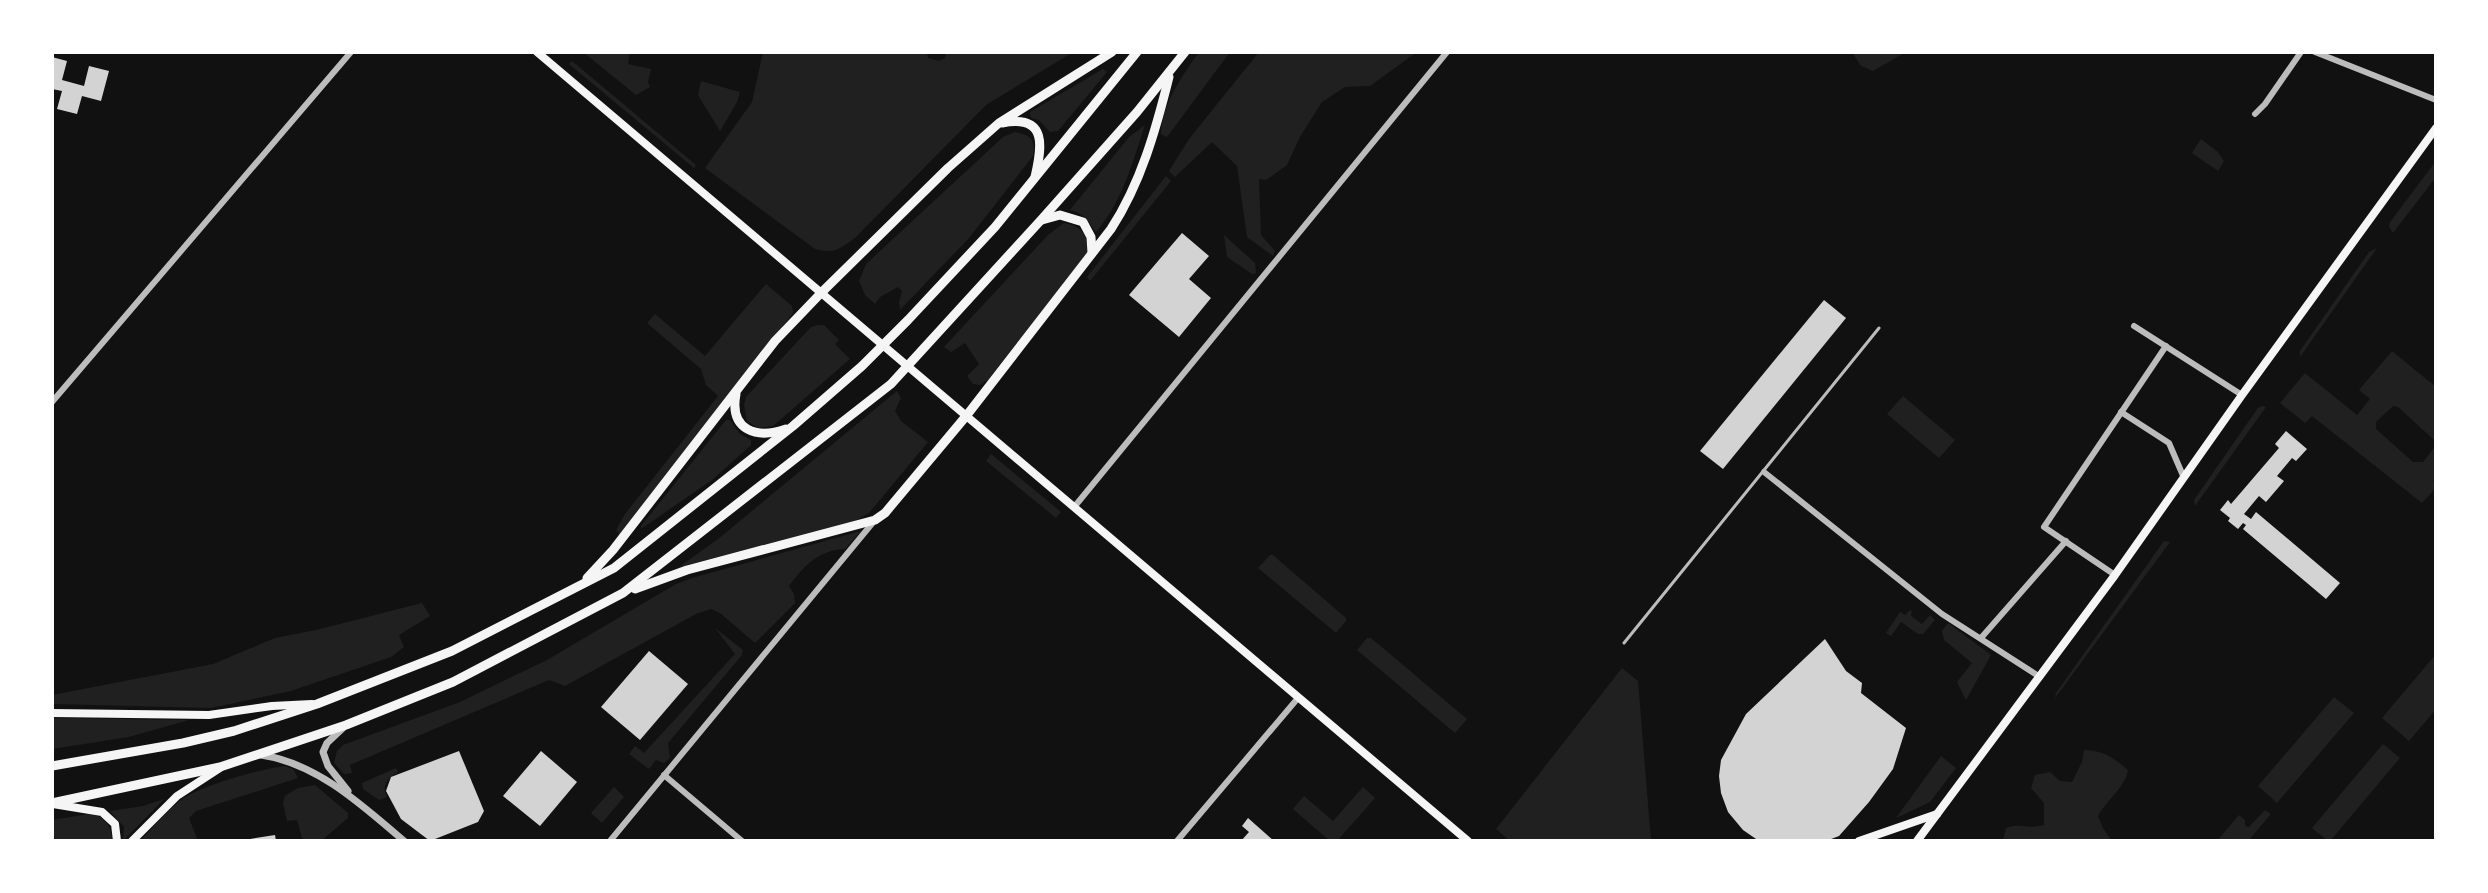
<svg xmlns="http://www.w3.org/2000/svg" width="2488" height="893" font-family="Montserrat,sans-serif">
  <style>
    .green { fill: #202020; fill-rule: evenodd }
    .building { fill: #d3d3d3 }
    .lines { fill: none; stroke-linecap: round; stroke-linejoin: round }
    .service { stroke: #bcbcbc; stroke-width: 3 }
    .minor { stroke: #bcbcbc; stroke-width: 6 }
    .tertiary { stroke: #bcbcbc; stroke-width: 7 }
    .secondary { stroke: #f5f5f5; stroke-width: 8 }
    .primary { stroke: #f5f5f5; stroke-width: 9 }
  </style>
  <rect width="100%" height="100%" fill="#111"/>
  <g class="green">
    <path d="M583,52H630L628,64L651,69L648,82L650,87L636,95Z"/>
    <path d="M763,52H927L928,58L939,61L945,58L946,52H1073L986,105L856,237C840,249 835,254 815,249L705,168L752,102Z"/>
    <path d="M1199,52H1230L1167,137L1161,134C1161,106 1183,74 1199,52Z"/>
    <path d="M1259,52H1417L1370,86L1345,87L1322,102L1300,137L1287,165L1266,180L1259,179L1261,235L1275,251L1273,256L1247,237L1237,166L1212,142L1175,177L1169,171L1189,139Z"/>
    <path d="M1852,52H1906L1873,71L1861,66Z"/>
    <path d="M572,61L696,165L694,168L569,64Z"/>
    <path d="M1103,69L1107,72L1058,131L1050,132L1039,120L1031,118L1030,112Z"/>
    <path d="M701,81L740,92L737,102L720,131L698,95Z"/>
    <path d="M1145,125C1132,163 1123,201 1096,232C1088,221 1085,214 1070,210L1129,137Z"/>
    <path d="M1015,132C1031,135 1036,140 1033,156L969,238L900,310L899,302L902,291L898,287L880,297L875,304L865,295L859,281L866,264L1003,137Z"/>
    <path d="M2201,139L2218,152L2224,161L2218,171L2192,153Z"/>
    <path d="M2436,161V177L2393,233L2389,227L2390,222Z"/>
    <path d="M1166,176L1171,181L1090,281L1087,277Z"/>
    <path d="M1064,223C1082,226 1089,236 1087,253L988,380L980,385L973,384L967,376L979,364L965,343L951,352L944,347L1048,235Z"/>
    <path d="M1224,235L1255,263L1256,273L1252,274L1227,257Z"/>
    <path d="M2377,248L2300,357V351L2369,252Z"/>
    <path d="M766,284L792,306L793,313L620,535L616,530L625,514L718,396L706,385L701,369L647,323L655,314L705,356Z"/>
    <path d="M818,325H824L839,340L835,344L850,359L773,426L758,428L747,421L744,405L746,397L811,327Z"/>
    <path d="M2392,351L2436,387V477L2433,481L2436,484V488L2422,503L2312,416L2305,423L2280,403L2305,373L2357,415L2370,399L2359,390ZM2393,406L2398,407L2434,440V448L2423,462H2413L2376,429V422Z"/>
    <path d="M897,391L901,398L895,411L901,421L928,442L869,513L855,521L679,567L718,539Z"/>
    <path d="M1903,396L1955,440L1939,458L1887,414Z"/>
    <path d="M2262,406L2266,407L2195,506L2194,500L2258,408Z"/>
    <path d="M726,420H730L740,434L751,440V445L712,480L641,529V526Z"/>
    <path d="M991,454L1061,512L1056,518L986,461Z"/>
    <path d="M861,531L845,549C818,550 804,566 789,586L794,594L795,603L755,643L720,613L711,609L696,614L565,686L549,680L350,765L352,773L344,774L334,763L337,751L343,745L460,702L547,660L676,584L692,578Z"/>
    <path d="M2164,541L2170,542L2055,698L2056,693Z"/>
    <path d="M1270,555H1273L1346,618V621L1336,633L1258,568Z"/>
    <path d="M422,603L430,616L399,635L404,647L391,657L291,691L211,708L52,704V695L213,664L275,638L316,630Z"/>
    <path d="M1910,610L1912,611L1911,616L1922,624L1930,615L1935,620L1923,634H1918L1901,622L1891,636L1886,633L1900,612L1905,615Z"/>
    <path d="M1948,623L1991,655L1966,700L1957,682L1972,663L1944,640L1942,631Z"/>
    <path d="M715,628L743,650L742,655L668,743L670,758L664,763L656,760L649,769L629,754L635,746L644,753L735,654Z"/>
    <path d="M1367,638H1371L1467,719L1455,733L1357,650Z"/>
    <path d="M2436,654V709L2409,741L2382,718Z"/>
    <path d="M1622,668L1638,681L1651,841H1510L1496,829Z"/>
    <path d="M2334,697L2354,713L2277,803L2258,786Z"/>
    <path d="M52,718L189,720L129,737L52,749Z"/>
    <path d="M2383,744L2400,758L2330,841H2328L2312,828Z"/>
    <path d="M2084,750C2103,750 2114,758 2128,770C2126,786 2106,801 2098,816L2103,828L2112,841H2003L2006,828C2022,822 2027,830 2044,825V803L2031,788L2035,775L2050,772L2060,781L2072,782L2082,762Z"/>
    <path d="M1941,756L1956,768L1930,802L1896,818Z"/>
    <path d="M285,766L293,769L298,778L196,811L189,818L198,841H140C153,827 166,812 181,800C200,786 260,769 285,766Z"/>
    <path d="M396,768L398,772C388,778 381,785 387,797L379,800L363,789L362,783Z"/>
    <path d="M315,785L348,813V818L321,841H303L297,820L287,821L283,803L285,796L298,788Z"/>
    <path d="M614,787L624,797L602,823L591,813Z"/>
    <path d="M1363,787L1375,798L1337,841H1330L1293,809L1304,796L1333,821Z"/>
    <path d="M164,799L123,841L124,827L110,811L143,806Z"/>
    <path d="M2265,810L2271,814L2248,841H2217L2239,815L2245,820V826L2249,827Z"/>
    <path d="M89,814C105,816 111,825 112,841H52V820Z"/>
  </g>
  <g class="building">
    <path d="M52,57L67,61L62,80L84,86L89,66L109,71L101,101L82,96L77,114L57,109L62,91L52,89Z"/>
    <path d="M1182,233L1209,256L1189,279L1211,298L1179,337L1129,295Z"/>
    <path d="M1824,300L1846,318L1723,469L1700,451Z"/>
    <path d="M2286,431L2307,449L2296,461L2292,458L2277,476L2284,481L2266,502L2259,496L2244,514L2251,519L2256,512L2340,583L2326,599L2243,529L2246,525L2243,523L2238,529L2228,521L2230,518L2220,510L2228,500L2231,504L2279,448L2275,444Z"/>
    <path d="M1825,639L1846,671L1862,683L1861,693L1906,728L1893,769L1869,802L1839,836L1826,841H1759L1743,830L1728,812L1721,793L1719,776L1721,760L1746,714Z"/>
    <path d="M649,651L688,684L640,740L601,707Z"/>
    <path d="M459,751L484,811L478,822L430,841L401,819L386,791L391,777Z"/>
    <path d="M541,751L577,782L540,826L503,796Z"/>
    <path d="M1248,818L1274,841H1241L1249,832L1242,826Z"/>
    <path d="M275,835L276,841H250V839Z"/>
  </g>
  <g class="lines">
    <path class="service" d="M1624,643L1879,328"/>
    <g class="minor">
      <path d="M2315,52L2436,100"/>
      <path d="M2255,114L2265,104L2301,52"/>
      <path d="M2134,326L2242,395"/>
      <path d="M52,402L351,52"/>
      <path d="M2121,412L2169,443L2184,478"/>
      <path d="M1764,472L1942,614L2040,677"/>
      <path d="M1075,506L1447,52"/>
      <path d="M2115,575L2044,527L2166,346"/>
      <path d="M1981,638L2066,541"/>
      <path d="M664,775L742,841"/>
      <path d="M610,841L875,520"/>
      <path d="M1177,841L1298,698"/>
    </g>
    <g class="tertiary">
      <path d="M343,728L327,743L323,752L328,766L348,791"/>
      <path d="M261,755C317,763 363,806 404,841"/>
    </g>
    <g class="secondary">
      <path d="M537,52L1468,841"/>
      <path d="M52,713L209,715L272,706L312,704"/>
      <path d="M53,804L102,812L115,824L117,841"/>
      <path d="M132,841L177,796L220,768"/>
      <path d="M1859,841L1937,814"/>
      <path d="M1917,841L2115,575L2242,395L2436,128"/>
    </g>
    <g class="primary">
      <path d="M1002,123C1048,114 1042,147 1035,177"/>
      <path d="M1042,220L1060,215L1083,222L1091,237L1092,253"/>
      <path d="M736,394C729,431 757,439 786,429"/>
      <path d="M587,578L613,550L775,341L822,292L948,168L999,123L1112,52"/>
      <path d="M635,589L687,570L875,520L885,513L967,415L1111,229C1141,183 1156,129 1169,77"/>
      <path d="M52,766L183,743L234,731L317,704L452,651L614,568L793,426L862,366L908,320L995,227L1137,52"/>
      <path d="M52,803L220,767L346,725L453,682L623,593L891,384L1041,220L1137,112L1185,52"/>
    </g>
  </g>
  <rect width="2488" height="893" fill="none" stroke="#ffffff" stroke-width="108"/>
</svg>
